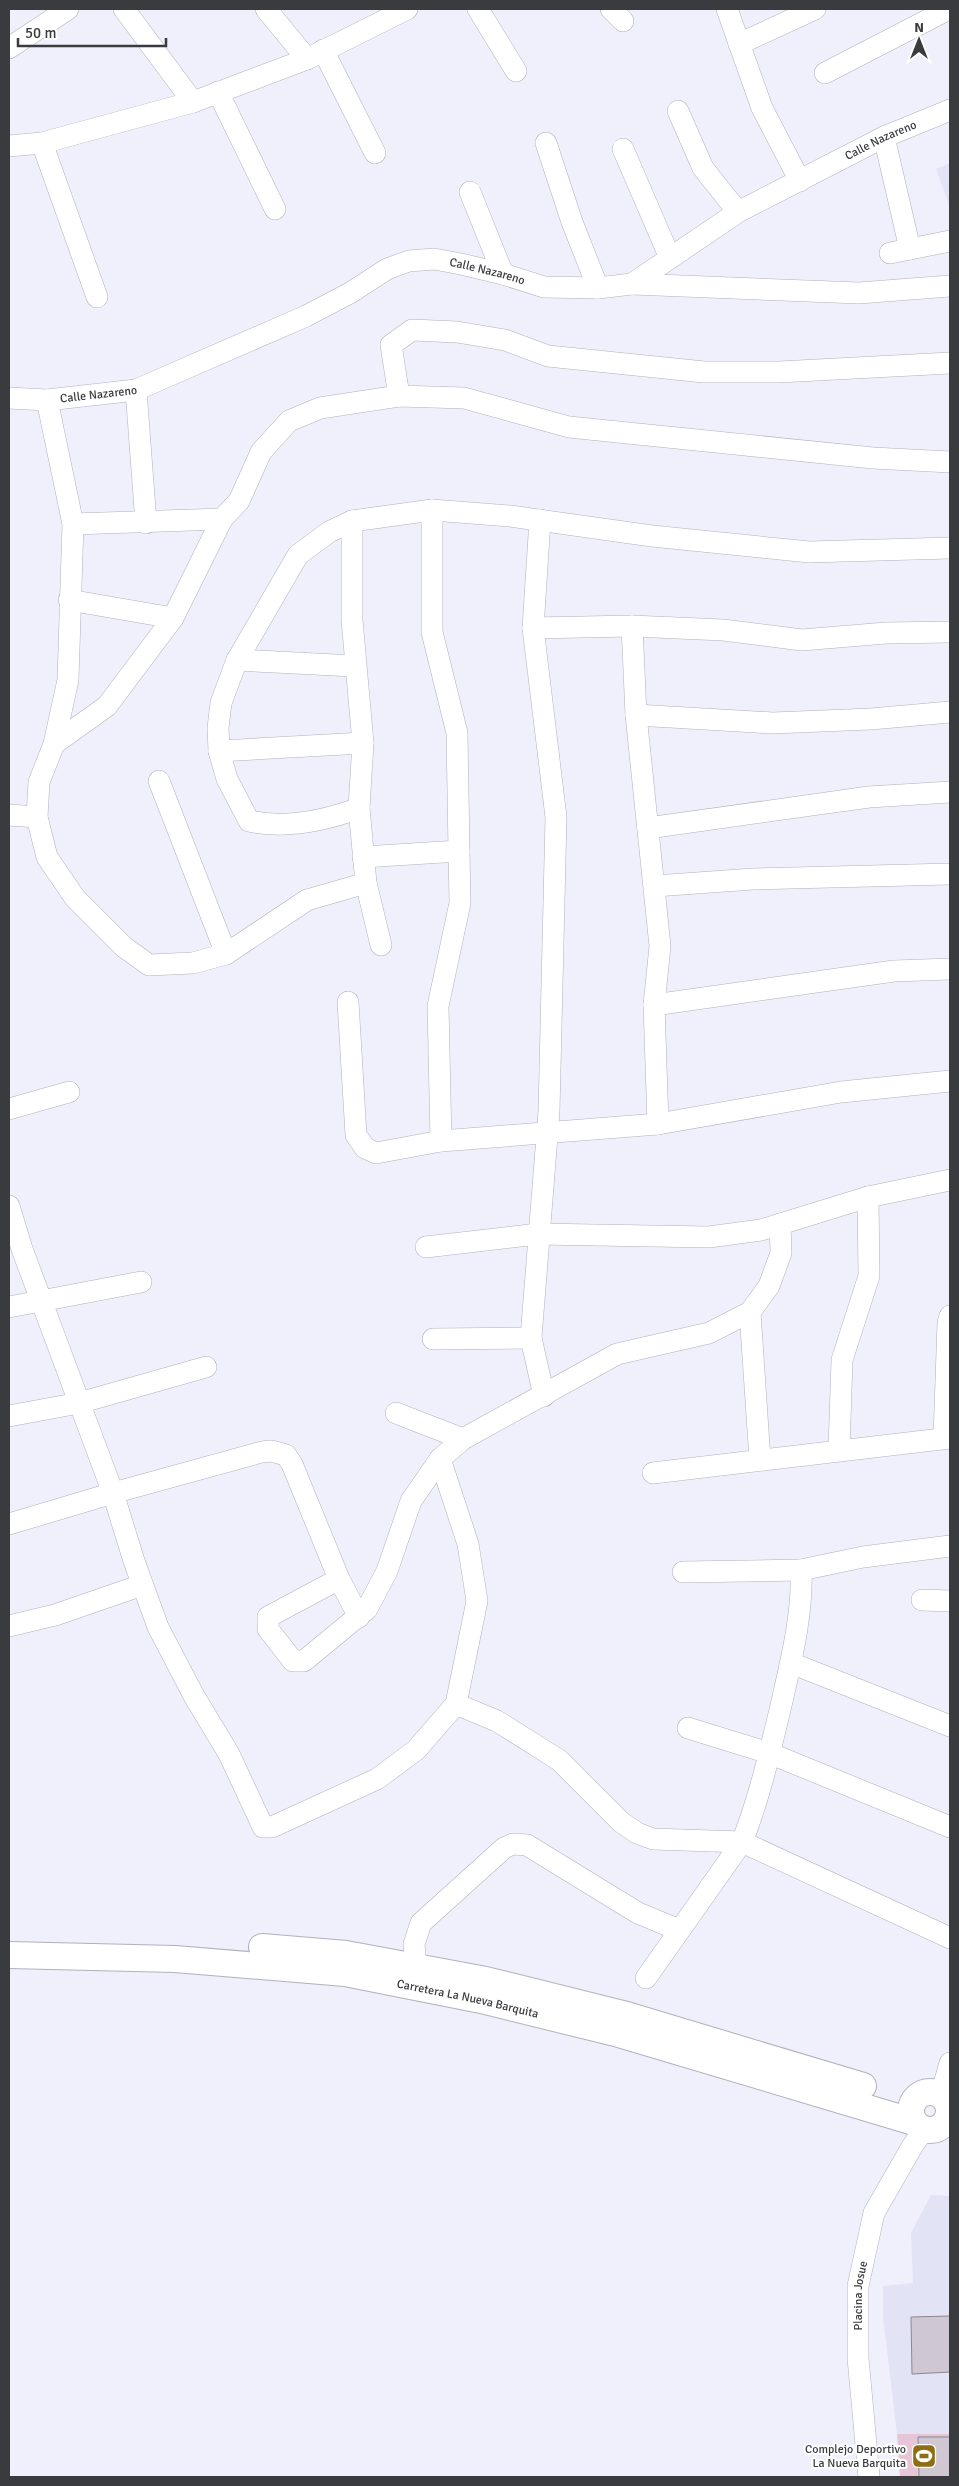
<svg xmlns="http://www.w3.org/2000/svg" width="959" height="2486" font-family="Signika,sans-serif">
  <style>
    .built { fill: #e2e3f5 }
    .green { fill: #e6c6d6 }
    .building { fill: #cfc8d2; stroke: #8d8790 }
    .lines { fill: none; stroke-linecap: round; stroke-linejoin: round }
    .minor-casing { stroke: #b0b1bc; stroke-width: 22 }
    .tertiary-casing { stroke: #b0b1bc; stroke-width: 28 }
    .minor { stroke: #fff; stroke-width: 21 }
    .tertiary { stroke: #fff; stroke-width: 26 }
    .labels { text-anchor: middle; stroke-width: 4; stroke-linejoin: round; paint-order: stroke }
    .street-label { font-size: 12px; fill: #3a3b3f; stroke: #fff }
    .poi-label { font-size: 12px; fill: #3a3b3f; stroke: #fff; text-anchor: end }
  </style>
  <rect width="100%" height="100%" fill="#eff0fc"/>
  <g class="built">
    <path d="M950,163V208L936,169Z"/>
    <path d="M931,2195L950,2196V2434H897L883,2317V2286L913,2283L911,2233Z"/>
  </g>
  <path class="green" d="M897,2434H950V2477H900Z"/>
  <g class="building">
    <path d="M950,2316V2372L912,2374L911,2317Z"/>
    <path d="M918,2437H950V2477H919Z"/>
  </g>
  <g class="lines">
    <defs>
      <g id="minor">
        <path d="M124,9L193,102"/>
        <path d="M266,9L307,59"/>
        <path d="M478,9L516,71"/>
        <path d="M611,9L623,21"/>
        <path d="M727,9L762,108L800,181"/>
        <path d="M739,44L815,9"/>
        <path d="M9,48L68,9"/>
        <path d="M323,50L375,153"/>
        <path d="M825,73L949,9"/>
        <path d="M218,92L275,209"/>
        <path d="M678,111L703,168L738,212"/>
        <path d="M884,137L910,249"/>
        <path d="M42,143L97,297"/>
        <path d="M546,143L572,222L598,288"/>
        <path d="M9,146L42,143L193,102L307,59L407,9"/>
        <path d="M623,149L670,258"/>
        <path d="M470,192L503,274"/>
        <path d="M890,253L950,241"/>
        <path d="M632,284L859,293L950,286"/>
        <path d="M136,390L146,523"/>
        <path d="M399,396L391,345L412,330L457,332L505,340L548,356L704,372H779L950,363"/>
        <path id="s1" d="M9,398L47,400L136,390L306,316L350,293L387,269L409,261L434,259L461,264L503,274L544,287L598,288L632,284L738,212L884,137L950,110"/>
        <path d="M47,400L73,524L68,680L54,744L39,782L37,817L47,857L75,898L124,947L149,965L193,963L226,954L307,900L366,883"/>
        <path d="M432,510V632L457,733L459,851L460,903L438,1006L441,1141"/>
        <path d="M540,520L533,628L556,817L549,1111L531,1338L544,1396"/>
        <path d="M352,521V620L363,743L359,808L366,883L381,945"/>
        <path d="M73,524L222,519L239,501L261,452L289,421L320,408L399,396L464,398L569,427L873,458L950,462"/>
        <path d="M69,600L173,618"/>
        <path d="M632,626L636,715L660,946L654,1005L658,1124"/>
        <path d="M533,628L632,626L723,630L802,640L886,633L950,632"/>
        <path d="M237,660L354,666"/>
        <path d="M636,715L773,723L871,719L950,712"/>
        <path d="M54,744L107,706L173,618L222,519"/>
        <path d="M219,751L363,743"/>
        <path d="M159,781L226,954"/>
        <path d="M359,808C324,821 286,829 249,821L227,779L219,751L218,728L221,703L237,660L298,555L329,532L352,521L432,510L510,516L652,536L809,552L950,548"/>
        <path d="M9,815L37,817"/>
        <path d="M648,828L869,797L950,792"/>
        <path d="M363,857L459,851"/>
        <path d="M655,886L753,879L950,874"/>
        <path d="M348,1002L356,1135L365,1148L376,1153L441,1141L658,1124L841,1092L950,1081"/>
        <path d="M654,1005L894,971L950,969"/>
        <path d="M9,1109L69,1092"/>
        <path d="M9,1206L22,1249L113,1493L262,1452L271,1451L286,1455L292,1464L339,1579L359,1617"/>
        <path d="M426,1247L538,1234L709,1237L761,1230L868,1197L950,1180"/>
        <path d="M9,1307L141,1282"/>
        <path d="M750,1312L760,1460"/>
        <path d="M433,1339L531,1338"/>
        <path d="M396,1413L463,1439"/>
        <path d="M9,1416L79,1403L206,1367"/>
        <path d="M944,1438L948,1323L950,1316"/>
        <path d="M839,1450L842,1360L869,1276L868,1197"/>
        <path d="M653,1473L950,1438"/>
        <path d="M9,1524L113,1493L134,1561L158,1627L194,1696L229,1754L263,1827H272L377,1779L416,1750L456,1704L477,1601L468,1544L440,1459"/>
        <path d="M683,1572L801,1570"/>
        <path d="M339,1579L268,1617V1629L293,1661H304L367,1609L387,1571L411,1501L440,1459L463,1439L617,1354L709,1333L750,1312L769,1286L781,1253L780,1224"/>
        <path d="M922,1600L950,1601"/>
        <path d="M9,1626L55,1615L142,1585"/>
        <path d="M791,1663L950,1726"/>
        <path d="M456,1704L497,1721L559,1760L621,1822L637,1833L653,1839L742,1842L950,1938"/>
        <path d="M688,1728L769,1753L950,1827"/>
        <path d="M416,1967L414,1944L421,1923L504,1848L513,1844L527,1845L638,1913L679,1930"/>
        <path d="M646,1978L742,1842C759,1799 769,1755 780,1710C790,1665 803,1616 801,1570L863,1557L950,1546"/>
        <path d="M941,2095L950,2063"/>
        <path id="s2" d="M869,2477L858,2358V2286L874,2213L913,2145L925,2129"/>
      </g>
      <g id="tertiary">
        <path d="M262,1947L346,1954L486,1980L623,2014L863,2086"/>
        <path id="s3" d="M9,1955L175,1959L345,1973L481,2000L619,2034L914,2122"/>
        <circle cx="930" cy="2111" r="19"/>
      </g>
    </defs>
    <use href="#minor" class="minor-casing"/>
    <use href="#tertiary" class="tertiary-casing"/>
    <use href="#minor" class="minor"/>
    <use href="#tertiary" class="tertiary"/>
  </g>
  <defs>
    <symbol id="stadium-square" viewBox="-11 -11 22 22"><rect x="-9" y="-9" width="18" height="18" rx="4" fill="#8f6d12" stroke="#fff"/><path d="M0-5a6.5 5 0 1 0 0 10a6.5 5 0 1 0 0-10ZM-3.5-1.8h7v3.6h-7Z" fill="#fff"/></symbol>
  </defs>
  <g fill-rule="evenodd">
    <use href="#stadium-square" x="910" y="2442" width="28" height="28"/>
  </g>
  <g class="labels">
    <g class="street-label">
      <text dy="4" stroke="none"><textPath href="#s1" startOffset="945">Calle Nazareno</textPath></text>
      <text dy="4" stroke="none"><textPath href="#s1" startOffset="510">Calle Nazareno</textPath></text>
      <text dy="4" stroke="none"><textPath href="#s1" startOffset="90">Calle Nazareno</textPath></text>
      <text dy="4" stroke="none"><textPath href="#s3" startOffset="462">Carretera La Nueva Barquita</textPath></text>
      <text dy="4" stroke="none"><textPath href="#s2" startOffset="182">Placina Josue</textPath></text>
    </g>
    <g class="poi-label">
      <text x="906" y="2453">Complejo Deportivo<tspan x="906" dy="14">La Nueva Barquita</tspan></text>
    </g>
  </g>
  <rect width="959" height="2486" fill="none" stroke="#3a3b3f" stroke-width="20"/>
  <g transform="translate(919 40)" stroke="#ffffff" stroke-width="4" paint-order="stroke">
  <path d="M0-4L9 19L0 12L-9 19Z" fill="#3a3b3f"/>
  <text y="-8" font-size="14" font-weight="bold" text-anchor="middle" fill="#3a3b3f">N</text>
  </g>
  <path d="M18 38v8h148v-8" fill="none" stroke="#3a3b3f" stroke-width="2.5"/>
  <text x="25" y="38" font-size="15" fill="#3a3b3f" stroke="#ffffff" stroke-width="4" paint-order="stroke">50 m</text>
</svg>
